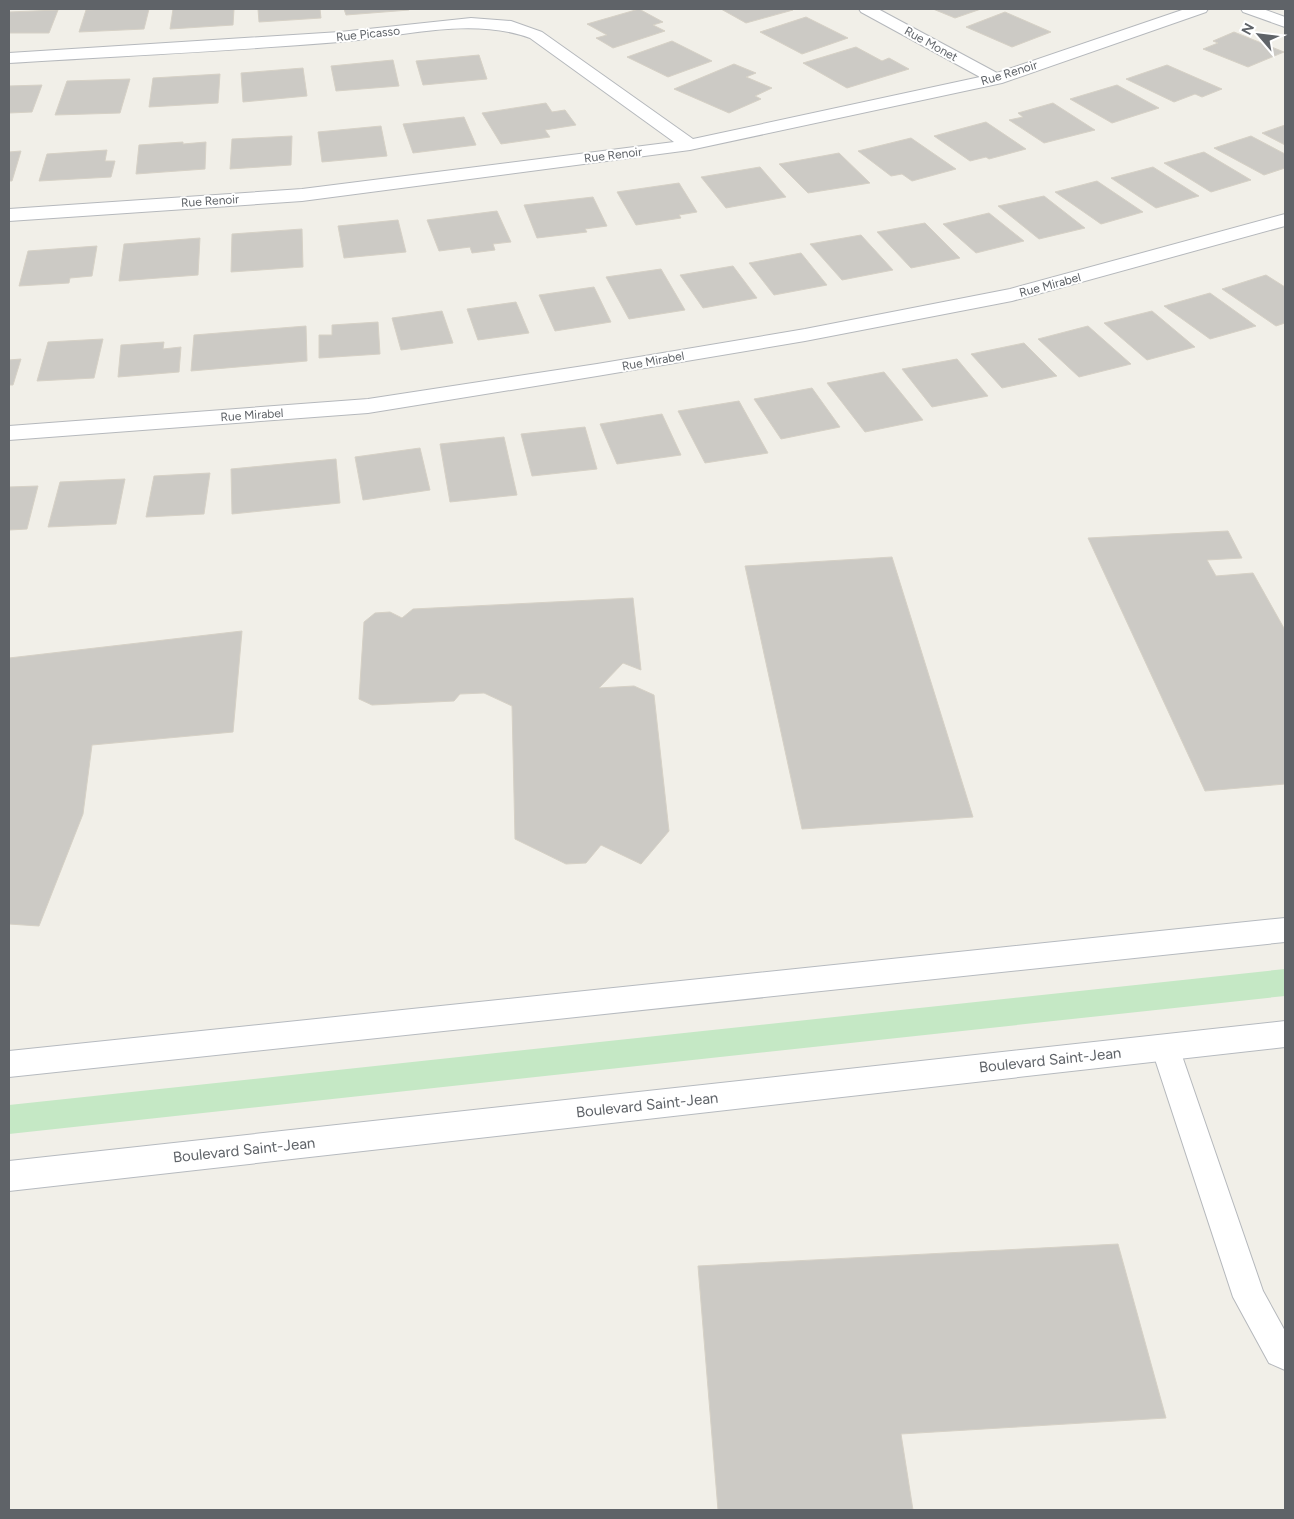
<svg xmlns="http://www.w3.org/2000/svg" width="1294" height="1519" font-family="Figtree,sans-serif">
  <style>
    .green { fill: #c5e8c5 }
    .building { fill: #cccac5; stroke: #d6d1c6 }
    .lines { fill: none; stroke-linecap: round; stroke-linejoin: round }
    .service-casing { stroke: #b5b8bc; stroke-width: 2 }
    .minor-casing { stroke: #b5b8bc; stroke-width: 2 }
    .secondary-casing { stroke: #b6babf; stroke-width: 2 }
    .service { fill: #fff; fill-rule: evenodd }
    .minor { fill: #fff; fill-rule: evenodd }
    .secondary { fill: #fff; fill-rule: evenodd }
    .labels { text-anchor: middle; stroke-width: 4; stroke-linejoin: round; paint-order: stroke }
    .far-street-label { font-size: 12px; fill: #5f6368; stroke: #fff }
    .street-label { font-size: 15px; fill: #5f6368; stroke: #fff }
  </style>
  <rect width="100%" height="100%" fill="#f1efe8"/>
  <path class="green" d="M1285,969V996L9,1134V1105Z"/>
  <g class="building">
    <path d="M105,9H149L144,29L79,32L86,10Z"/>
    <path d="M173,9H234L233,25L170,29Z"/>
    <path d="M258,9H320L321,18L259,22Z"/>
    <path d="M344,9H408L409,10L346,15Z"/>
    <path d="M639,9L663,22L653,25L665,31L613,48L596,38L607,35L587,24Z"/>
    <path d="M721,9H791L793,10L746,23Z"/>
    <path d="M933,9H981L955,18Z"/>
    <path d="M58,10L49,33H9V12Z"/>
    <path d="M1005,12L1051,32L1012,47L966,27Z"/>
    <path d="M806,17L848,38L802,54L760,32Z"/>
    <path d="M1234,32L1284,52L1248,67L1203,49L1218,43L1213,41Z"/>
    <path d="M672,41L712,61L668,77L627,57Z"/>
    <path d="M856,47L882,61L889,58L909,69L847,88L803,63Z"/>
    <path d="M479,55L487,79L423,85L416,61Z"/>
    <path d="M393,60L399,86L336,91L331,66Z"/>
    <path d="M734,64L756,73L746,77L772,88L755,96L761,99L729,113L674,89Z"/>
    <path d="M1167,65L1222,89L1202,97L1195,94L1174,102L1126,79Z"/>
    <path d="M303,68L307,96L243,102L241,73Z"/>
    <path d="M220,74L218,103L149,107L153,78Z"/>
    <path d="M130,79L120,113L55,115L67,81Z"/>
    <path d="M42,85L32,112L9,113V86Z"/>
    <path d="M1117,85L1159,108L1112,123L1070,99Z"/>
    <path d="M546,103L552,112L565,110L576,125L545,130L550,137L501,144L482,113Z"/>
    <path d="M1053,103L1095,130L1044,143L1009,120L1023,117L1018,113Z"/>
    <path d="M464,117L476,145L413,153L403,124Z"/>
    <path d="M986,122L1026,149L989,159L986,157L970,161L934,136Z"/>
    <path d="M1285,125V145L1262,133Z"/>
    <path d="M381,126L387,156L322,162L318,132Z"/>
    <path d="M292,136L291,165L230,169L232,139Z"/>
    <path d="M1251,136L1285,154V168L1264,175L1214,148Z"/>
    <path d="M911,138L956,169L912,181L902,174L891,176L858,151Z"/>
    <path d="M183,142V144L206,142L205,169L136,174L139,145Z"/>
    <path d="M107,150L105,161H115L111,177L39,181L47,154Z"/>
    <path d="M21,151L12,181H9V152Z"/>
    <path d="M1204,152L1251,180L1211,192L1164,163Z"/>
    <path d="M839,153L870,183L808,193L779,164Z"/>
    <path d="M760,167L786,197L726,208L701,177Z"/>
    <path d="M1153,167L1199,196L1156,208L1111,178Z"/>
    <path d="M1097,181L1143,212L1101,224L1055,192Z"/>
    <path d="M679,183L697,212L679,215L681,218L636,225L617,192Z"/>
    <path d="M1044,196L1085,228L1039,239L998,206Z"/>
    <path d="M593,197L607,226L585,229L587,232L537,238L524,205Z"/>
    <path d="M497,211L511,242L493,244L495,250L472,253L470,247L439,251L427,220Z"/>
    <path d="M989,213L1024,241L976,253L943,224Z"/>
    <path d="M398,220L406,252L344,258L338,226Z"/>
    <path d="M925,223L960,258L911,268L877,232Z"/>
    <path d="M302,229L303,267L231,272L232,234Z"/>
    <path d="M861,235L893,270L842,280L810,244Z"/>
    <path d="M200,238L198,275L119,281L124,244Z"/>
    <path d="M97,246L92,276L70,278L69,283L19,286L28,251Z"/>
    <path d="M801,253L827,285L774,295L749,263Z"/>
    <path d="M733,266L757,298L703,308L680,275Z"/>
    <path d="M661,269L685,310L629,319L606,277Z"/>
    <path d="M1266,275L1285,287V323L1276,326L1222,289Z"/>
    <path d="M594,287L611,322L555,331L539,295Z"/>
    <path d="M1210,293L1256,326L1210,339L1164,306Z"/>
    <path d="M516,302L529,333L478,340L467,309Z"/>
    <path d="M442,311L453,343L401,350L392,318Z"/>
    <path d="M1152,311L1195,347L1147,360L1104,323Z"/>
    <path d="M378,322L380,354L319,358V335H332V325Z"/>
    <path d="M306,326L307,361L191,371L194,335Z"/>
    <path d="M1088,326L1131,364L1079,377L1038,339Z"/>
    <path d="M103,339L94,378L37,381L48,342Z"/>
    <path d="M164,342L163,349L181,347L179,372L118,377L121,345Z"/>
    <path d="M1024,343L1057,376L1002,388L971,354Z"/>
    <path d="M21,359L13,385H9V360Z"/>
    <path d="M957,359L988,396L932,407L902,369Z"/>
    <path d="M884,372L923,420L865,432L827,383Z"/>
    <path d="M812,388L840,427L781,439L754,399Z"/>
    <path d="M739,401L768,453L705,463L678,411Z"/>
    <path d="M662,414L681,455L617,464L600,424Z"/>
    <path d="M585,427L597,469L532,476L521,434Z"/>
    <path d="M504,437L517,495L450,502L440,444Z"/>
    <path d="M420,448L430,490L363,500L355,457Z"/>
    <path d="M336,459L340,503L232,514L231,469Z"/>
    <path d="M210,473L204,514L146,517L154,476Z"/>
    <path d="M125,479L116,524L48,527L60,482Z"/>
    <path d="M38,486L27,529L9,530V487Z"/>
    <path d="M1228,531L1242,558L1207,560L1216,576L1253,573L1285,630V784L1205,791L1088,538Z"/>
    <path d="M892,557L973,817L802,829L745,566Z"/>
    <path d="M633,598L641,670L623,663L599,688L634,686L654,695L669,831L641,864L601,845L586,863L566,864L515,839L512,706L484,693L460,694L454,701L372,705L359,699L364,622L375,613L390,612L402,618L413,609Z"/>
    <path d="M242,631L233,732L92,745L83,814L39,926L9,924V658Z"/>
    <path d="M1118,1244L1166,1418L901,1434L913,1510H718L698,1266Z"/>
  </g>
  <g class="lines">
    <defs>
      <path id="service" d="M1165,1036L1175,1039L1179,1047L1263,1291L1285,1331V1370L1269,1363L1233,1297L1151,1047L1155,1039Z"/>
      <g id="minor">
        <path d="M859,9H878L997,73L1185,9H1208L1206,12L1002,83L690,150L302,201L9,221V209L302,189L674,142L530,38C470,16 401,37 339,42C229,51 119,56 9,63V53L340,32L471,18L511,21L542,32L693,139L980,77L861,12Z"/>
        <path d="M1241,9H1263L1285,17V27L1243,12Z"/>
        <path d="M1285,214V226L1012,301L805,341L597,376L368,413L9,440V426L368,399L597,364L805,329L1010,289Z"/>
      </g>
      <g id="secondary">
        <path d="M1285,918V942L9,1077V1051Z"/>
        <path d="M1285,1021V1047L9,1191V1161Z"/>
      </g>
    </defs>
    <use href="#service" class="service-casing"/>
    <use href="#minor" class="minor-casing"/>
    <use href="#secondary" class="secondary-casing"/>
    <use href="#service" class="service"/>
    <use href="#minor" class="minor"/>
    <use href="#secondary" class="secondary"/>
  </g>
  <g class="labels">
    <g class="far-street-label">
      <text transform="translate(368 34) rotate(-6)" y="4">Rue Picasso</text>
      <text transform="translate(931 44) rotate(29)" y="4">Rue Monet</text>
      <text transform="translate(1009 73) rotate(-17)" y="4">Rue Renoir</text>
      <text transform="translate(613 155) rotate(-7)" y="4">Rue Renoir</text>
      <text transform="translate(210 201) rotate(-4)" y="4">Rue Renoir</text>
      <text transform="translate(1050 285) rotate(-15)" y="4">Rue Mirabel</text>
      <text transform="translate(653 361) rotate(-10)" y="4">Rue Mirabel</text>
      <text transform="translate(252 415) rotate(-4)" y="4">Rue Mirabel</text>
    </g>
    <g class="street-label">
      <text transform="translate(1050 1060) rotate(-6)" y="5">Boulevard Saint-Jean</text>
      <text transform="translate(647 1105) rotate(-6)" y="5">Boulevard Saint-Jean</text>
      <text transform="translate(244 1150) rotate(-6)" y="5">Boulevard Saint-Jean</text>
    </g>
  </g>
  <rect width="1294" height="1519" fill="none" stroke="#5f6368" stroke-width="20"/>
  <g transform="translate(1259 35) rotate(298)" stroke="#ffffff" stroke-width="4" paint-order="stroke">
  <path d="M0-4L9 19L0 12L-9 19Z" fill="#5f6368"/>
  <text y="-8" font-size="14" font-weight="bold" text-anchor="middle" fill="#5f6368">N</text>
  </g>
</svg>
